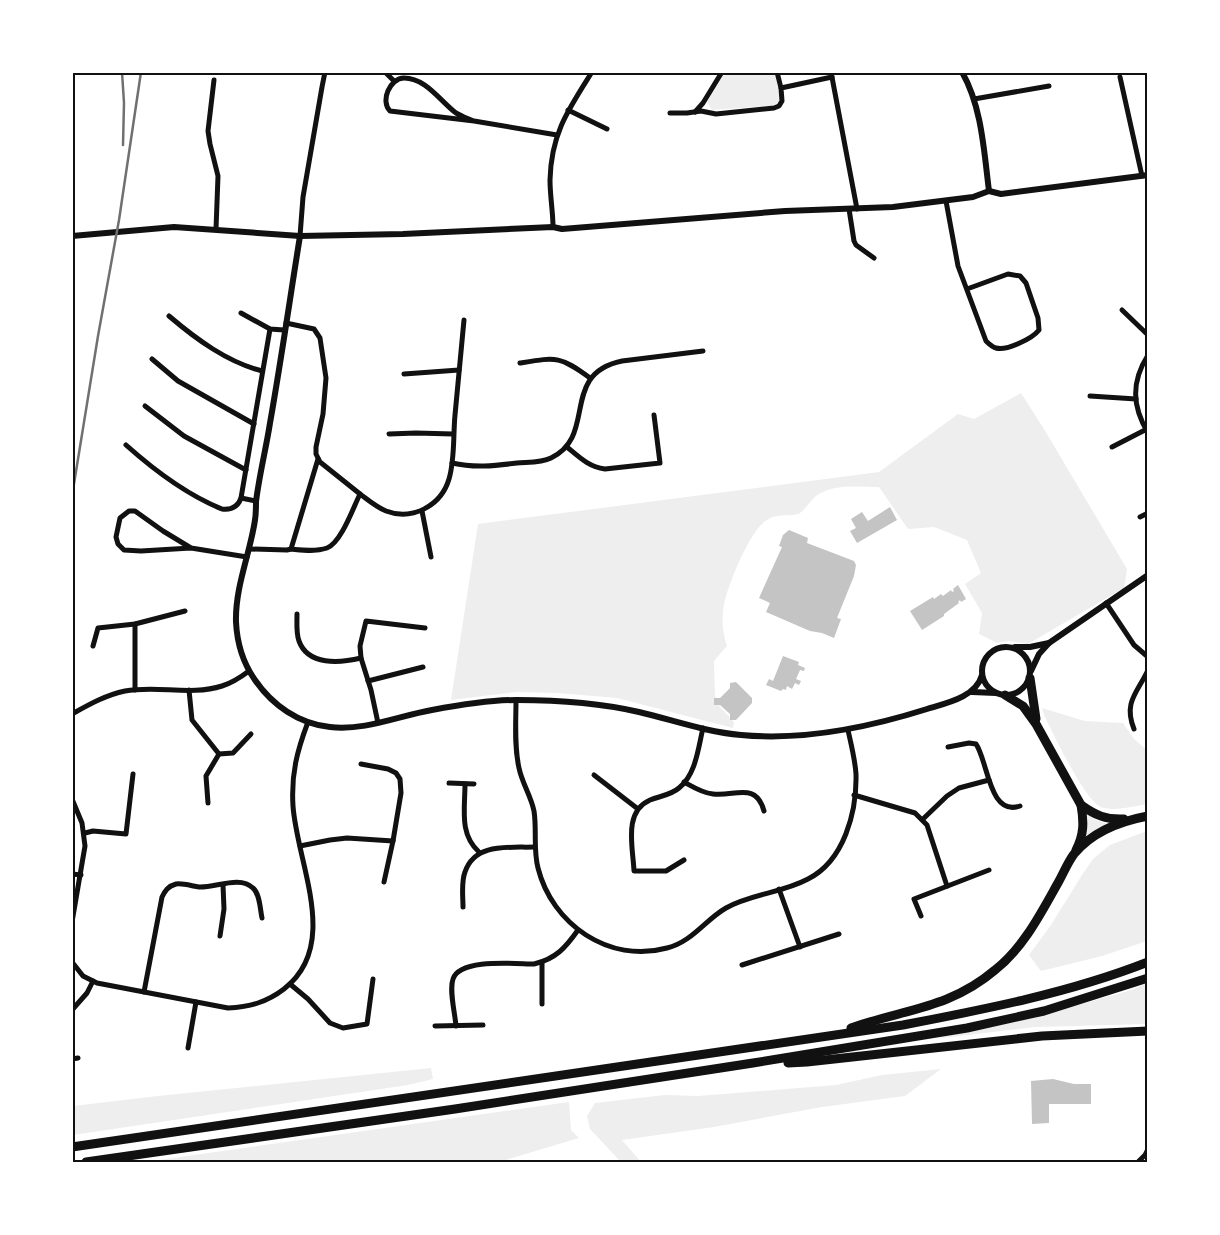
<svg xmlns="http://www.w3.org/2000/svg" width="1220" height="1235" font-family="Manrope,sans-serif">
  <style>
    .green { fill: #eee }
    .building { fill: #c4c4c4 }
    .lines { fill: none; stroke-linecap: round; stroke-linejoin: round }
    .minor { stroke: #111; stroke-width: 5 }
    .tertiary { stroke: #111; stroke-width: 6 }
    .trunk { stroke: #111; stroke-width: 9 }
    .rail { stroke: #707070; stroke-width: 2.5 }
    .neatline { fill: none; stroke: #111; stroke-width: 2 }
  </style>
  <rect width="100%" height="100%" fill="#fff"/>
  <g class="green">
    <path d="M725,73H775L780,97L779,102L772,106L712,110L707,102Z"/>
    <path d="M1021,393L1044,429L1127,569L1124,588L1028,644L1008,641L997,643L979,634L982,613L965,584L981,573L967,540L934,527L908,529L879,487C858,487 834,483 816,496C810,501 806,509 800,513C791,518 778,511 764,522C748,535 724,592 723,612C722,624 723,635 727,646L714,661L715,696L720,707L734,722L733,728L617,698L557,693L516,692L451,700L478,524L879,472L958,414L974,419Z"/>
    <path d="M1042,708L1085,721L1123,723L1134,739L1147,750V804C1133,806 1115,812 1101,807C1085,801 1053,733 1044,715Z"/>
    <path d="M1087,815L1096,820L1108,824L1085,836Z"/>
    <path d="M1147,831V941L1102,956L1041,971L1029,955L1051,925L1082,875L1093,859L1110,845Z"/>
    <path d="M1147,983V1024L1035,1027L934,1039L1035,1017L1135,989Z"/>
    <path d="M431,1068L433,1079L408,1085L73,1135V1106L158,1096Z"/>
    <path d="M941,1069L905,1096L822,1107L714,1127L622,1140L641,1162H621L590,1129L587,1116L595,1103L665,1095L698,1096L836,1085L882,1075Z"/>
    <path d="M569,1102L571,1130L579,1138L499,1162H145Z"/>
  </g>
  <g class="building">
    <path d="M890,507L897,520L857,543L850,531L856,528L851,519L862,512L868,521Z"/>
    <path d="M789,530L808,538L807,543L854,561L856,565L854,576L837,618L841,619L834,638L822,633L810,631L766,612L770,603L759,598L782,547L779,546L783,535Z"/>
    <path d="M958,585L966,599L961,602L960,600L958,602L959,603L944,614V616L922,630L910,611L933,597L934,599L941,594L943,596L951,590L952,592L954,591L953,589Z"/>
    <path d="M783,656L799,662L798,665L805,668L804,671L800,670L796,679L801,681L799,685L795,683L792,689L787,686L786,690L783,689L781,691L766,685L769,679L773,681Z"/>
    <path d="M736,682L752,698V703L736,720H730V714L720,705H714V698H720L730,688V683Z"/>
    <path d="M1053,1079L1074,1084H1091V1104H1049V1123L1032,1124L1031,1081Z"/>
  </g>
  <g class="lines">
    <g class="minor">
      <path d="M385,72L394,81"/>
      <path d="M777,72L781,88"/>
      <path d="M831,72L857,209"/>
      <path d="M1120,77L1142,176"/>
      <path d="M214,80L208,131L210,144L218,176L216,229"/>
      <path d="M974,99L1049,86"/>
      <path d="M568,110L607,129"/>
      <path d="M695,112L703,103L722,72"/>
      <path d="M670,113H687L701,111L716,114L774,108L779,106L782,101L781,88L832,77"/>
      <path d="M474,121C468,119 461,116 456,113C440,101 426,78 404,78C390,78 380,101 390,111L474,121L557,135"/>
      <path d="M946,201L958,266L986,341C989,344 992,347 996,348C1006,351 1032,339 1039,330L1038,318L1026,283L1020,276L1008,274L967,289"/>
      <path d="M849,209L854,241L856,245L874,258"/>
      <path d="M553,227C553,212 550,196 550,180C551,134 568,110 592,72"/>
      <path d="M300,236L303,197L322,87L325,72"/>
      <path d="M1122,310L1148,335"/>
      <path d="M241,313L270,329L284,330"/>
      <path d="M169,316C196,339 227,362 262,371"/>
      <path d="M286,323L314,329L320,338L326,378L323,414L316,447V454L320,462L360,494C353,508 341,543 327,548C315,552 302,550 291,549"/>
      <path d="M1148,355C1131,382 1132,406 1148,433"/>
      <path d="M152,359L178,381L254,424"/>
      <path d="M520,363C557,357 560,356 590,378"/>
      <path d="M404,374L459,370"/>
      <path d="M1090,396L1136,399"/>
      <path d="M145,406L184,436L246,470"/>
      <path d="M389,434L416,433L453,434"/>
      <path d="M126,445C154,470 187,495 222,509C231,510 238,507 241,498L270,329"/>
      <path d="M567,447C579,457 589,467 605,469L660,463L654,415"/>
      <path d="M1112,447L1145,430"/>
      <path d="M452,463C474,468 494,466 517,463C527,462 541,463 551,458C598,436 559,374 622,361L703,351"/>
      <path d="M360,494C368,500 376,507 386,511C412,521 441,506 449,479C455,459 453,436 455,415C458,383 461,352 464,320"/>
      <path d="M241,498L256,501"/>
      <path d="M422,511L431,557"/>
      <path d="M1140,517L1148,513"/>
      <path d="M191,548L163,531L135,511H129L120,518L116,537L118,544L124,550L141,551L191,548L247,557"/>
      <path d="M250,549L287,550L291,549L318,459"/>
      <path d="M1106,603L1134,645L1148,657"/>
      <path d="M297,614C297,623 296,633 299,641C308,666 340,663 361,658"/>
      <path d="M135,624V690"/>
      <path d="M93,646L98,628L135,624L185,611"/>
      <path d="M368,681L423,667"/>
      <path d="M189,690L192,720L219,754L206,776L208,803"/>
      <path d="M516,700C516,722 514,746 519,768C522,783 531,796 534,811C537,830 533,849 538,868C552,924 609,964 667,948C692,942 705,920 726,908C751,894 782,893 808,879C844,861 857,812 856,774C855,759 851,744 848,730"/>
      <path d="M72,714C90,704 106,695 125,691C157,685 191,696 222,686C232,683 241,677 249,671"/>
      <path d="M378,723L371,690L361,658L360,646L366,621L425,628"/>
      <path d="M1134,729C1123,702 1138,692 1148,670"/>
      <path d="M948,747L969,743L976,744C988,761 989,817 1020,806"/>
      <path d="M219,754L233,753L251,734"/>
      <path d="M594,775L638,809"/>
      <path d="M684,782C693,787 702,793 713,794C734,797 756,781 764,811"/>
      <path d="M449,783L474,784"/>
      <path d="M465,784C465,809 459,834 479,852"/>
      <path d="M854,795L915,813L927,825L947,886"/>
      <path d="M72,799L82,823L85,846L72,922"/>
      <path d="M923,819L947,796L959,788L989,780"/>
      <path d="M85,833L93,831L126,834L133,774"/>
      <path d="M300,846L330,840L347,838L393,841L401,793L400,779L396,773L388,769L361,764"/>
      <path d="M684,860L666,871H634C633,847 623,812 650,800C660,796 671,795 679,788C696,774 698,749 703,728"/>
      <path d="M72,874L81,875"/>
      <path d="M384,882L393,841"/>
      <path d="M779,889L800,947"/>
      <path d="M463,907C463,896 461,882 465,872C475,842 510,848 535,847"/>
      <path d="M921,916L914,899L989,870"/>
      <path d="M220,936L224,909L223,885"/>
      <path d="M72,962L83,976L97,983L228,1008C250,1007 267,1002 284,989C341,945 297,864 293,806C291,774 297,751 308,722"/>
      <path d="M742,965L839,934"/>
      <path d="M290,984L308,999L330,1023L343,1028L367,1024L373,979"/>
      <path d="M144,992L162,897C165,891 168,886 176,884C183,883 192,886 199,887C215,888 240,875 253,888C260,894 260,909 262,918"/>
      <path d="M542,1004V962"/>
      <path d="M72,1010L87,993L93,981"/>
      <path d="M435,1026L483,1025"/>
      <path d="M456,1026C455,1013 449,990 453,979C460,958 516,964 534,964C556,959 566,947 578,930"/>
      <path d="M188,1048L196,1002"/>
      <path d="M72,1059L78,1058"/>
      <path d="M1138,1162L1145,1155L1148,1149"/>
    </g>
    <g class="tertiary">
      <path d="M962,72C982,107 984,152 989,191"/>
      <path d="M72,236L174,227L300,236L403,234L553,227L562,229L785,211L893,207L973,197L989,191L1001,194L1148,175"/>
      <path d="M300,236C290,298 281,361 270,423C266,449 259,476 256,502C256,508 256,514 255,520C250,554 235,587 236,622C237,642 243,663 255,680C272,705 299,724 330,727C365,731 398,716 432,710C459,705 490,700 517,700C558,700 600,703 639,712C673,720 706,732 741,735C804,741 867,728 927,709C947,703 976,697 982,675"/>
      <circle cx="1006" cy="671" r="24"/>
      <path d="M1015,647H1030L1049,643"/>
      <path d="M1031,671L1039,654L1049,643L1148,575"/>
      <path d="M972,692L996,693"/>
    </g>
    <g class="trunk">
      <path d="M1030,678L1036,719"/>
      <path d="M1005,695L1023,706L1036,724L1081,805C1084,822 1084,835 1076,850"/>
      <path d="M1081,805C1095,815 1106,820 1124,819"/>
      <path d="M851,1028C904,1009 949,1009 995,970C1024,947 1041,913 1059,881C1064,872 1068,862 1074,854C1092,832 1121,821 1148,816"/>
      <path d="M788,1063L807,1062L1042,1036L1148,1031"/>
      <path d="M72,1147L903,1025C986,1009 1069,993 1148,962"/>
      <path d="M86,1162L455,1109L753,1063L967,1028L1044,1011L1148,978"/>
    </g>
    <g class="rail">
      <path d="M122,72L124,103L123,145"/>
      <path d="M72,496L98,336L119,220L141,72"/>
    </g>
  </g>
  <rect width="1220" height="1235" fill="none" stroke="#ffffff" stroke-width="148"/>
  <rect x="74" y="74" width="1072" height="1087" class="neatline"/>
</svg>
